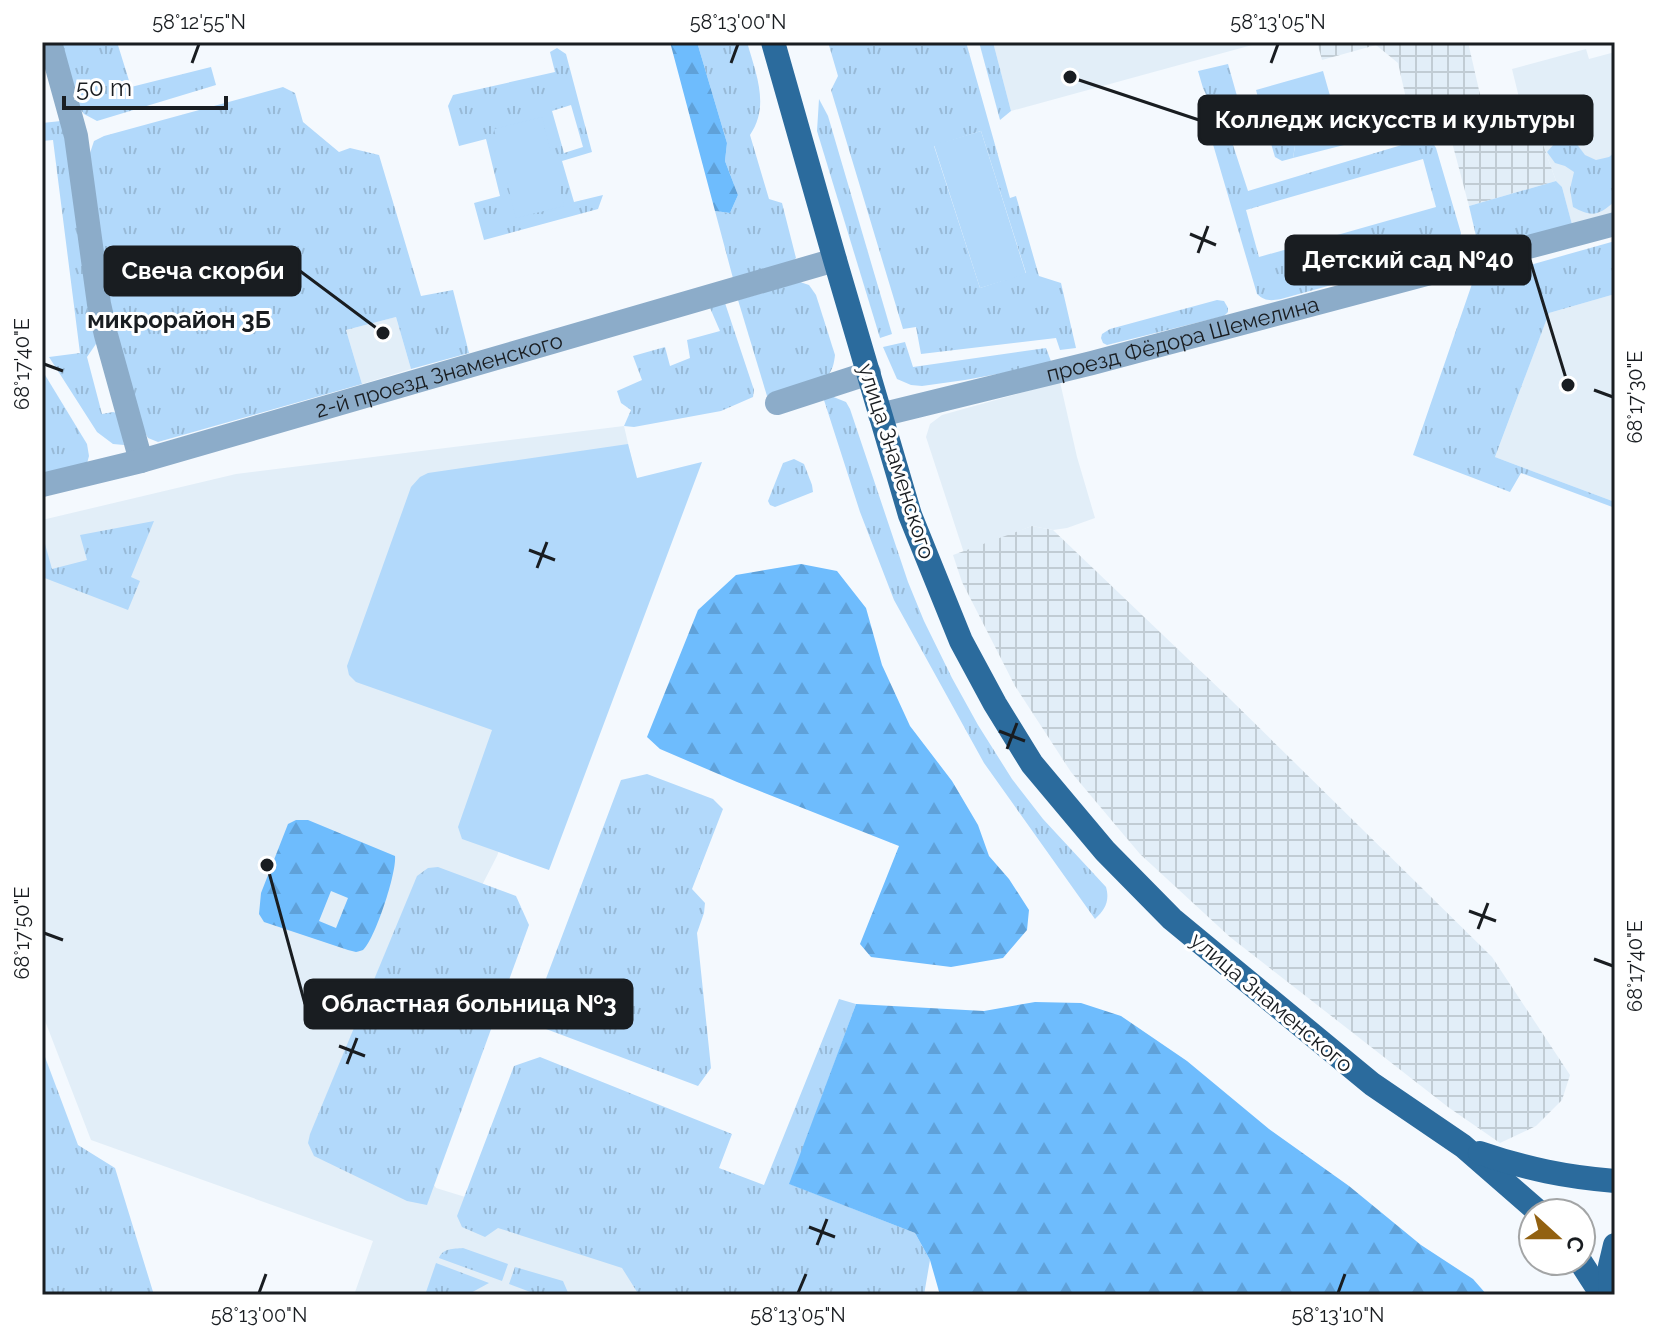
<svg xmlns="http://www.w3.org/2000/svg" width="1657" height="1337" font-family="Raleway,sans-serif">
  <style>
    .built { fill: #e2eef8 }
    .industrial { fill: url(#industrial-grid) }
    .grass { fill: url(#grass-tufts); fill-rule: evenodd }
    .forest { fill: url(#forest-firs); fill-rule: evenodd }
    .park { fill: #b2d9fb }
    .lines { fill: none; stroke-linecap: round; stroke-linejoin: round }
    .minor { stroke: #8cacc9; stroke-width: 24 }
    .major { stroke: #2b6b9d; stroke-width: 24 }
    .ticks { fill: none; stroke: #191d21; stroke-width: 3 }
    .labels { text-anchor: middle; stroke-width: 6; stroke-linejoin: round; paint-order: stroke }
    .street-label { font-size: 22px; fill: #191d21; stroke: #fff }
    .neighbourhood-label { font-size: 24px; font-weight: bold; fill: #191d21; stroke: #fff }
    .leader { fill: none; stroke: #191d21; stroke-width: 3 }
    .callout-dot { fill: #191d21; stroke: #fff; stroke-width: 3 }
    .callout { fill: #191d21; stroke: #191d21; stroke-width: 3 }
    .callout-label { font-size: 24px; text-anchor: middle; font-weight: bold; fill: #fff }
    .neatline { fill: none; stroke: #191d21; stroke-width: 3 }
    .ticks-label { font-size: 20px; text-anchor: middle; fill: #191d21 }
  </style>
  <defs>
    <pattern id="industrial-grid" width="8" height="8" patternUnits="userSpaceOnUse" patternTransform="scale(2)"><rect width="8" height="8" fill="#e2eef8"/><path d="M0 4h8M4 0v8" fill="none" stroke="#c1ccd4"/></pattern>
    <pattern id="grass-tufts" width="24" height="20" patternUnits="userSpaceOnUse" patternTransform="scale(2)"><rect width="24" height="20" fill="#b2d9fb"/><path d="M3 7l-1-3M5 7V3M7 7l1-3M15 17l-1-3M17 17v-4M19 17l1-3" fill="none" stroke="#98bad7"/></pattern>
    <pattern id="forest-firs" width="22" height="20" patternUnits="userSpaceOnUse" patternTransform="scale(2)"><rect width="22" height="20" fill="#6ebcfd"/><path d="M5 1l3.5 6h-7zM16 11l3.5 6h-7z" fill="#5fa1d9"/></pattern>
  </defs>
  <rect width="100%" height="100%" fill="#f4f9fe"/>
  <g class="built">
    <path d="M993,42H1263L1011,111Z"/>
    <path d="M1586,49L1589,59L1615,52V216L1573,228L1562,187L1556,181L1540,136L1526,126L1512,69Z"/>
    <path d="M1615,294V502L1495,457L1549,313Z"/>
    <path d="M396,317L411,369L362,384L346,330Z"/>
    <path d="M1060,382L1077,457L1095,518L1067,528L1053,530L1032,526L964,553L926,437L930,424L942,415Z"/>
    <path d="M624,426L636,478V487L497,856L478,893L428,1176L436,1188L640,1251L666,1295H354L373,1241L91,1140L42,1013V520L236,474Z"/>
  </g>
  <g class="industrial">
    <path d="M1317,42H1468L1484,112L1521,105L1526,126L1540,136L1556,181L1469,206L1445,116L1433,112L1410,116L1398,63L1376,45L1322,60Z"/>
    <path d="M1032,526L1053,530L1230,699L1492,957L1570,1075L1562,1100L1536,1126L1500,1143L1448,1107L1230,937L1140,854L1118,828L1071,772L1015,686L962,582L953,555Z"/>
  </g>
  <g class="grass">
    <path d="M61,42H117L131,87L211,67L216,85L97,121L84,114L75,103Z"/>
    <path d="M697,42H747C756,74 770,106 750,135L769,199L782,203L796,258L789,265L734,282L715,211L730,213L738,195L725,161L727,143Z"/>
    <path d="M828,42H966L1010,198L1016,196L1039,276L1061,283L1076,348L1060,350L1056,338L921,354L916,327L903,329L831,90L838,76ZM981,131L1026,273L980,288L934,146Z"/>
    <path d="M979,42H993L1011,111L1000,120Z"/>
    <path d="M557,48L566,54L592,152L562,161L574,202L603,195L598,209L484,240L474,203L500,196L486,139L459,146L448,106L453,95L555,72L550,52ZM571,105L583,147L564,153L552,111Z"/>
    <path d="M1228,64L1237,96L1233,102L1242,131L1232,142L1248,191L1425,138L1431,140L1436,148L1461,233L1460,241L1447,253L1281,299C1270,301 1265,301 1257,294L1207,124L1211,105L1203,88L1198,71ZM1423,159L1436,207L1259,257L1246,210Z"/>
    <path d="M283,87L295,93L303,122L339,152L350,148L379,155L421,296L453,290L469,353L411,369L396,317L346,330L362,384L158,442L148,438L142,428L110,315L89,156L94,141L104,136Z"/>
    <path d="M819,99L828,116L892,334L880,338L817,131Z"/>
    <path d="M1274,113L1288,118L1295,146L1293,158L1282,161L1275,157L1264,120Z"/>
    <path d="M61,121L71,159L98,341L87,357L102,414L113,412L120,414L124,445L113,444L97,432L49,357L80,353L53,140L42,141V123Z"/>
    <path d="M1573,139L1585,155L1596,160L1609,157L1615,152V201C1599,215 1593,218 1573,207L1570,189L1574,172L1565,166L1555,163L1547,152L1554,144Z"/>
    <path d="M1556,181L1562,187L1573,228L1488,250L1477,240L1469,206Z"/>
    <path d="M1615,241V294L1549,313L1495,457L1615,502V508L1521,473L1510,492L1413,455L1473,281Z"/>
    <path d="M800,282L809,285L816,295L835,355C834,363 833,370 827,376L767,396L738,300Z"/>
    <path d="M1217,300L1224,301L1228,308V312L1224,316L1107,345L1103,343L1101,338L1102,334L1110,329Z"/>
    <path d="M725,303L754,390L753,397L721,411L634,427L624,426L631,410L621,403L617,391L642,380L633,356L665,347L670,366L690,358L687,340L720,331L710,308Z"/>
    <path d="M905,342L913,367L1046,348L1052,364L965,380L922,386L911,385L897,379L883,347Z"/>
    <path d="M42,370L87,444L89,456L86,467L42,479Z"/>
    <path d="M831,396L846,402L850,409L908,582L924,621L952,678L978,725L1012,779L1043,819L1106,887C1110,901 1105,910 1095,919L984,763L894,600L860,512L823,397Z"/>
    <path d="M794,459L804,464L812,485L813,492L775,507L770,505L768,501L783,463Z"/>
    <path d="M154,521L131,577L140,581L128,610L42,577V545L45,544L52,569L87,560L80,535Z"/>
    <path d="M647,774L713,799L723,809L692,889L705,903L704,913L697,933L711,1068L698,1086L538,1026L533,1013L621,780Z"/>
    <path d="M438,867L516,896L529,925L427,1205L407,1201L314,1156L308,1143L310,1134L417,876L428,868Z"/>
    <path d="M839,999L856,1004L790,1184L915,1233L930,1260L924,1295H639L622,1268L498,1228L485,1237L462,1227L457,1216L514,1066L540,1057L732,1134L719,1168L764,1185Z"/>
    <path d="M42,1049L78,1145L115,1168L154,1295H42Z"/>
    <path d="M463,1248L508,1264L502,1281L439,1258C443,1248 453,1249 463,1248Z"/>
    <path d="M436,1263L489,1283L467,1295H425Z"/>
    <path d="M515,1267L563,1281L569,1295H533V1293L509,1284Z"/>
  </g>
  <g class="forest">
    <path d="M670,42H697L727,143L725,161L738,195L730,213L715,211Z"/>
    <path d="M801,564L837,571L866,608L882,665L910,726L952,781L978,825L989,856L1009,879L1029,910L1027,930L1003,958L951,967L871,957L860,944L899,846L737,782L660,749L647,737L698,610L736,575Z"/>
    <path d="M296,820H308L395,856C397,872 375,940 363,950C361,951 359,951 356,952L348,950L264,922L259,914L261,893L288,824ZM331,891L348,898L336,928L319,921Z"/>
    <path d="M1035,1002L1081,1003L1121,1016L1187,1061L1269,1129L1349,1186L1421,1245L1473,1279L1487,1295H940L930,1260L915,1233L789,1184L856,1004L984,1011Z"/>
  </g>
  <g class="park">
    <path d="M1323,71L1344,145L1293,158L1295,146L1284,137L1290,127L1288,118L1274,113L1264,120L1256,90Z"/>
    <path d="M542,117L564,206L516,218L494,129Z"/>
    <path d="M981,131L1026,274L980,288L934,145Z"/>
    <path d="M628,444L637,478L702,462L549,870L462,839L458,827L492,730L356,682L349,675L347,666L411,487L420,477L428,473Z"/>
  </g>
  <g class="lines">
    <g class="minor">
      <path d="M50,42L76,136L99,304L106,335L141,461"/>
      <path d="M777,403L869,373"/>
      <path id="s1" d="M880,415L1092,363L1615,224"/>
      <path id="s2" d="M42,485L141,461L835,260"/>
    </g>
    <g class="major">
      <path d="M773,42L835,260L910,515L961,641L995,704L1032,764L1105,851L1172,919L1372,1084L1463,1146L1540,1213"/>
      <path d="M1480,1153C1527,1169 1566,1177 1615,1181"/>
      <path d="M1580,1261L1602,1295"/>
      <path d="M1611,1295L1610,1266L1615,1245"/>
    </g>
  </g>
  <path class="ticks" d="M192,63L199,44M731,63L738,44M1271,63L1278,44M1190,234L1216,245M1198,253L1208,226M44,364L63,371M1594,390L1613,397M529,550L555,560M537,568L547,542M999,731L1025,741M1007,749L1017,723M1469,911L1496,921M1478,929L1488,903M44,933L63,940M1594,959L1613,966M339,1046L365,1056M347,1064L357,1038M809,1227L835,1237M817,1245L827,1219M259,1293L266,1274M798,1293L806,1274M1338,1293L1345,1274"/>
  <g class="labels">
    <g class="street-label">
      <text dy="8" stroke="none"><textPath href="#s1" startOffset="312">проезд Фёдора Шемелина</textPath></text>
      <text dy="8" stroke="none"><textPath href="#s2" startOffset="412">2-й проезд Знаменского</textPath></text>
      <text transform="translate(897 461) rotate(72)" y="8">улица Знаменского</text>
      <text transform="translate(1272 1002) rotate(40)" y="8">улица Знаменского</text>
    </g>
    <g class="neighbourhood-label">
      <text x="179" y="328">микрорайон 3Б</text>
    </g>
  </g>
  <path class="leader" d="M1070 77L1199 120M1568 385L1530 260M383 333L300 271M267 865L305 1004"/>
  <g class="callout-dot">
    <circle cx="1070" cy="77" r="8"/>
    <circle cx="1568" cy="385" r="8"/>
    <circle cx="383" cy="333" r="8"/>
    <circle cx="267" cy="865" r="8"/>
  </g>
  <g class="callout">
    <rect x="1199" y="96" width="393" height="48" rx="8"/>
    <rect x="1286" y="236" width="244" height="48" rx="8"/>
    <rect x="105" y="247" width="195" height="48" rx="8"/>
    <rect x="305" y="980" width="327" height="48" rx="8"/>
  </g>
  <g class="callout-label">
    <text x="1395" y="128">Колледж искусств и культуры</text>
    <text x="1408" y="268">Детский сад №40</text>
    <text x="203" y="279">Свеча скорби</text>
    <text x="469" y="1012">Областная больница №3</text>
  </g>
  <rect width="1657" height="1337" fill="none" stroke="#ffffff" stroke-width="88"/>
  <g transform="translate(1557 1237) rotate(111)"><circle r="38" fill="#ffffff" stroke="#a3a5a6" stroke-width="2"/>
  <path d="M0-6L14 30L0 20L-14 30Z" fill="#926111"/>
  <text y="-12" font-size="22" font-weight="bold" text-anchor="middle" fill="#191d21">С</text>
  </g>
  <path d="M64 96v12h162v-12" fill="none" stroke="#191d21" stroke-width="4"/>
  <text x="76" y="96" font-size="24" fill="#191d21" stroke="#ffffff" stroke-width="6" paint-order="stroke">50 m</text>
  <rect x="44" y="44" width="1569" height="1249" class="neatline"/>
  <g class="ticks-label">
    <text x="199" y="29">58°12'55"N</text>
    <text x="738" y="29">58°13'00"N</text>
    <text x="1278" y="29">58°13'05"N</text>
    <text transform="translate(22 364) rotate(-90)" y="7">68°17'40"E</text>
    <text transform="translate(1635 397) rotate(-90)" y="7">68°17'30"E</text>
    <text transform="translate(22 933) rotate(-90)" y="7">68°17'50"E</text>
    <text transform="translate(1635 966) rotate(-90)" y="7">68°17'40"E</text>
    <text x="259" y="1322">58°13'00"N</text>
    <text x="798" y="1322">58°13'05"N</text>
    <text x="1338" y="1322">58°13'10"N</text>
  </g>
</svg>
